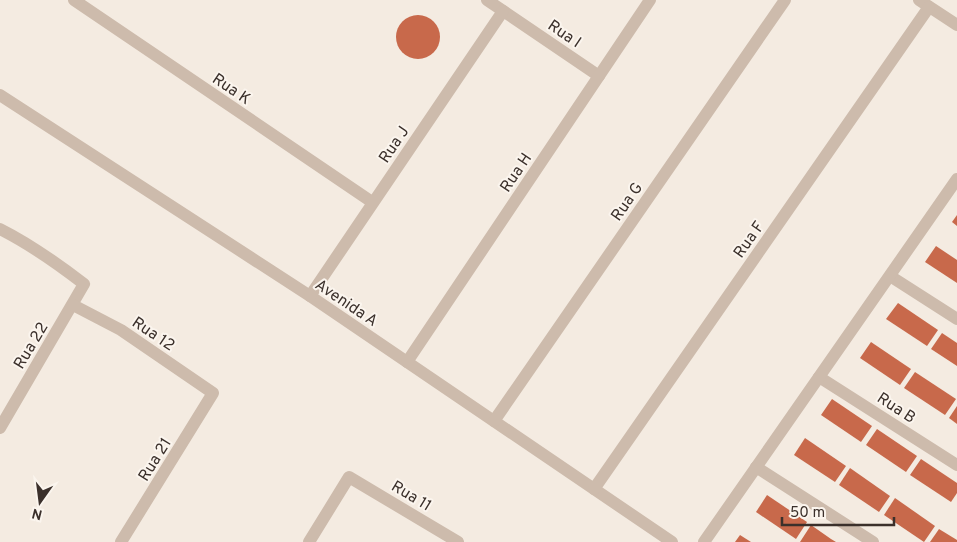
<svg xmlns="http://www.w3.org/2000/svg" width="957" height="542" font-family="Overpass,sans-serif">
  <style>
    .building { fill: #c8694b }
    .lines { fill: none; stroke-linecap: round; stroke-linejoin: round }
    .minor { stroke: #cdbbac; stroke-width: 12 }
    .labels { text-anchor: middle; stroke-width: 4; stroke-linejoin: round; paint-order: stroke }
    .street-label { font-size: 16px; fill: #3b302b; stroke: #fbf5ee }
  </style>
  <rect width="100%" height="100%" fill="#f4ebe1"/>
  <g class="building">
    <circle cx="418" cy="37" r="22"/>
    <path d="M957,215V226L952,222Z"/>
    <path d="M936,246L957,260V283L925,262Z"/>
    <path d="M898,303L938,330L927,346L886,319Z"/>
    <path d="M942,333L957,343V366L931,349Z"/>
    <path d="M871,342L911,369L900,385L860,358Z"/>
    <path d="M915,372L956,399L945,415L904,388Z"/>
    <path d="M832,399L872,426L861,442L821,415Z"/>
    <path d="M957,406V424L949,418Z"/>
    <path d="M877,429L917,456L906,472L866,445Z"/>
    <path d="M805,438L846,466L835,482L794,455Z"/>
    <path d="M921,459L957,483V493L951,502L910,475Z"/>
    <path d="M850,468L890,496L879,512L839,485Z"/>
    <path d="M767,495L807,522L796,539L756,512Z"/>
    <path d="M895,498L935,526L924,542L884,515Z"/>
    <path d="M811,525L831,539L836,542H800Z"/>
    <path d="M939,529L957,540V542H930Z"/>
    <path d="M740,535L751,542H735Z"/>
  </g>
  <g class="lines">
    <g class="minor">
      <path d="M74,0L372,202"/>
      <path d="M487,0L599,76"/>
      <path d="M919,0L957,25"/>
      <path d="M0,95L310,296L672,542"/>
      <path d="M0,229C30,244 58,264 84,284L0,428"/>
      <path d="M890,276L957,319"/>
      <path d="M310,296L503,11"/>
      <path d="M73,305L121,330L213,393L121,542"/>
      <path d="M407,362L650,0"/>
      <path d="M819,377L957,465"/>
      <path d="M494,421L785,0"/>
      <path d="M756,467L873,542"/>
      <path d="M594,489L929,7"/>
      <path d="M309,542L349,477L458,542"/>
      <path d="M704,542L957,179"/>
    </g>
  </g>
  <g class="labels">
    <g class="street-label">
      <text transform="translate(565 33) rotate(34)" y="6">Rua I</text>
      <text transform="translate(232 88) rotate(34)" y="6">Rua K</text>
      <text transform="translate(393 144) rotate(-56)" y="6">Rua J</text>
      <text transform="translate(515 172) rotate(-56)" y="6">Rua H</text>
      <text transform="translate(626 201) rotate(-55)" y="6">Rua G</text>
      <text transform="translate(748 239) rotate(-55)" y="6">Rua F</text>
      <text transform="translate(347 302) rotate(34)" y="6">Avenida A</text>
      <text transform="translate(154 333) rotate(34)" y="6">Rua 12</text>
      <text transform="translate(30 345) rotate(-59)" y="6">Rua 22</text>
      <text transform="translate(897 407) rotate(33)" y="6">Rua B</text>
      <text transform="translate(154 459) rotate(-58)" y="6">Rua 21</text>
      <text transform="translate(412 495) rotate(31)" y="6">Rua 11</text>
    </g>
  </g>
  <g transform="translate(40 502) rotate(194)" stroke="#fbf5ee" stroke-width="4" paint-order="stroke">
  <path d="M0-4L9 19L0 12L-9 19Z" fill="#3b302b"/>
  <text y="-8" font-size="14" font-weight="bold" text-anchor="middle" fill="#3b302b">N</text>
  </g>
  <path d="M782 517v8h112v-8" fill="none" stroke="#3b302b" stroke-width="2.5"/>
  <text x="790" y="517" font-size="15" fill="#3b302b" stroke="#fbf5ee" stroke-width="4" paint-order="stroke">50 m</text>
</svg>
